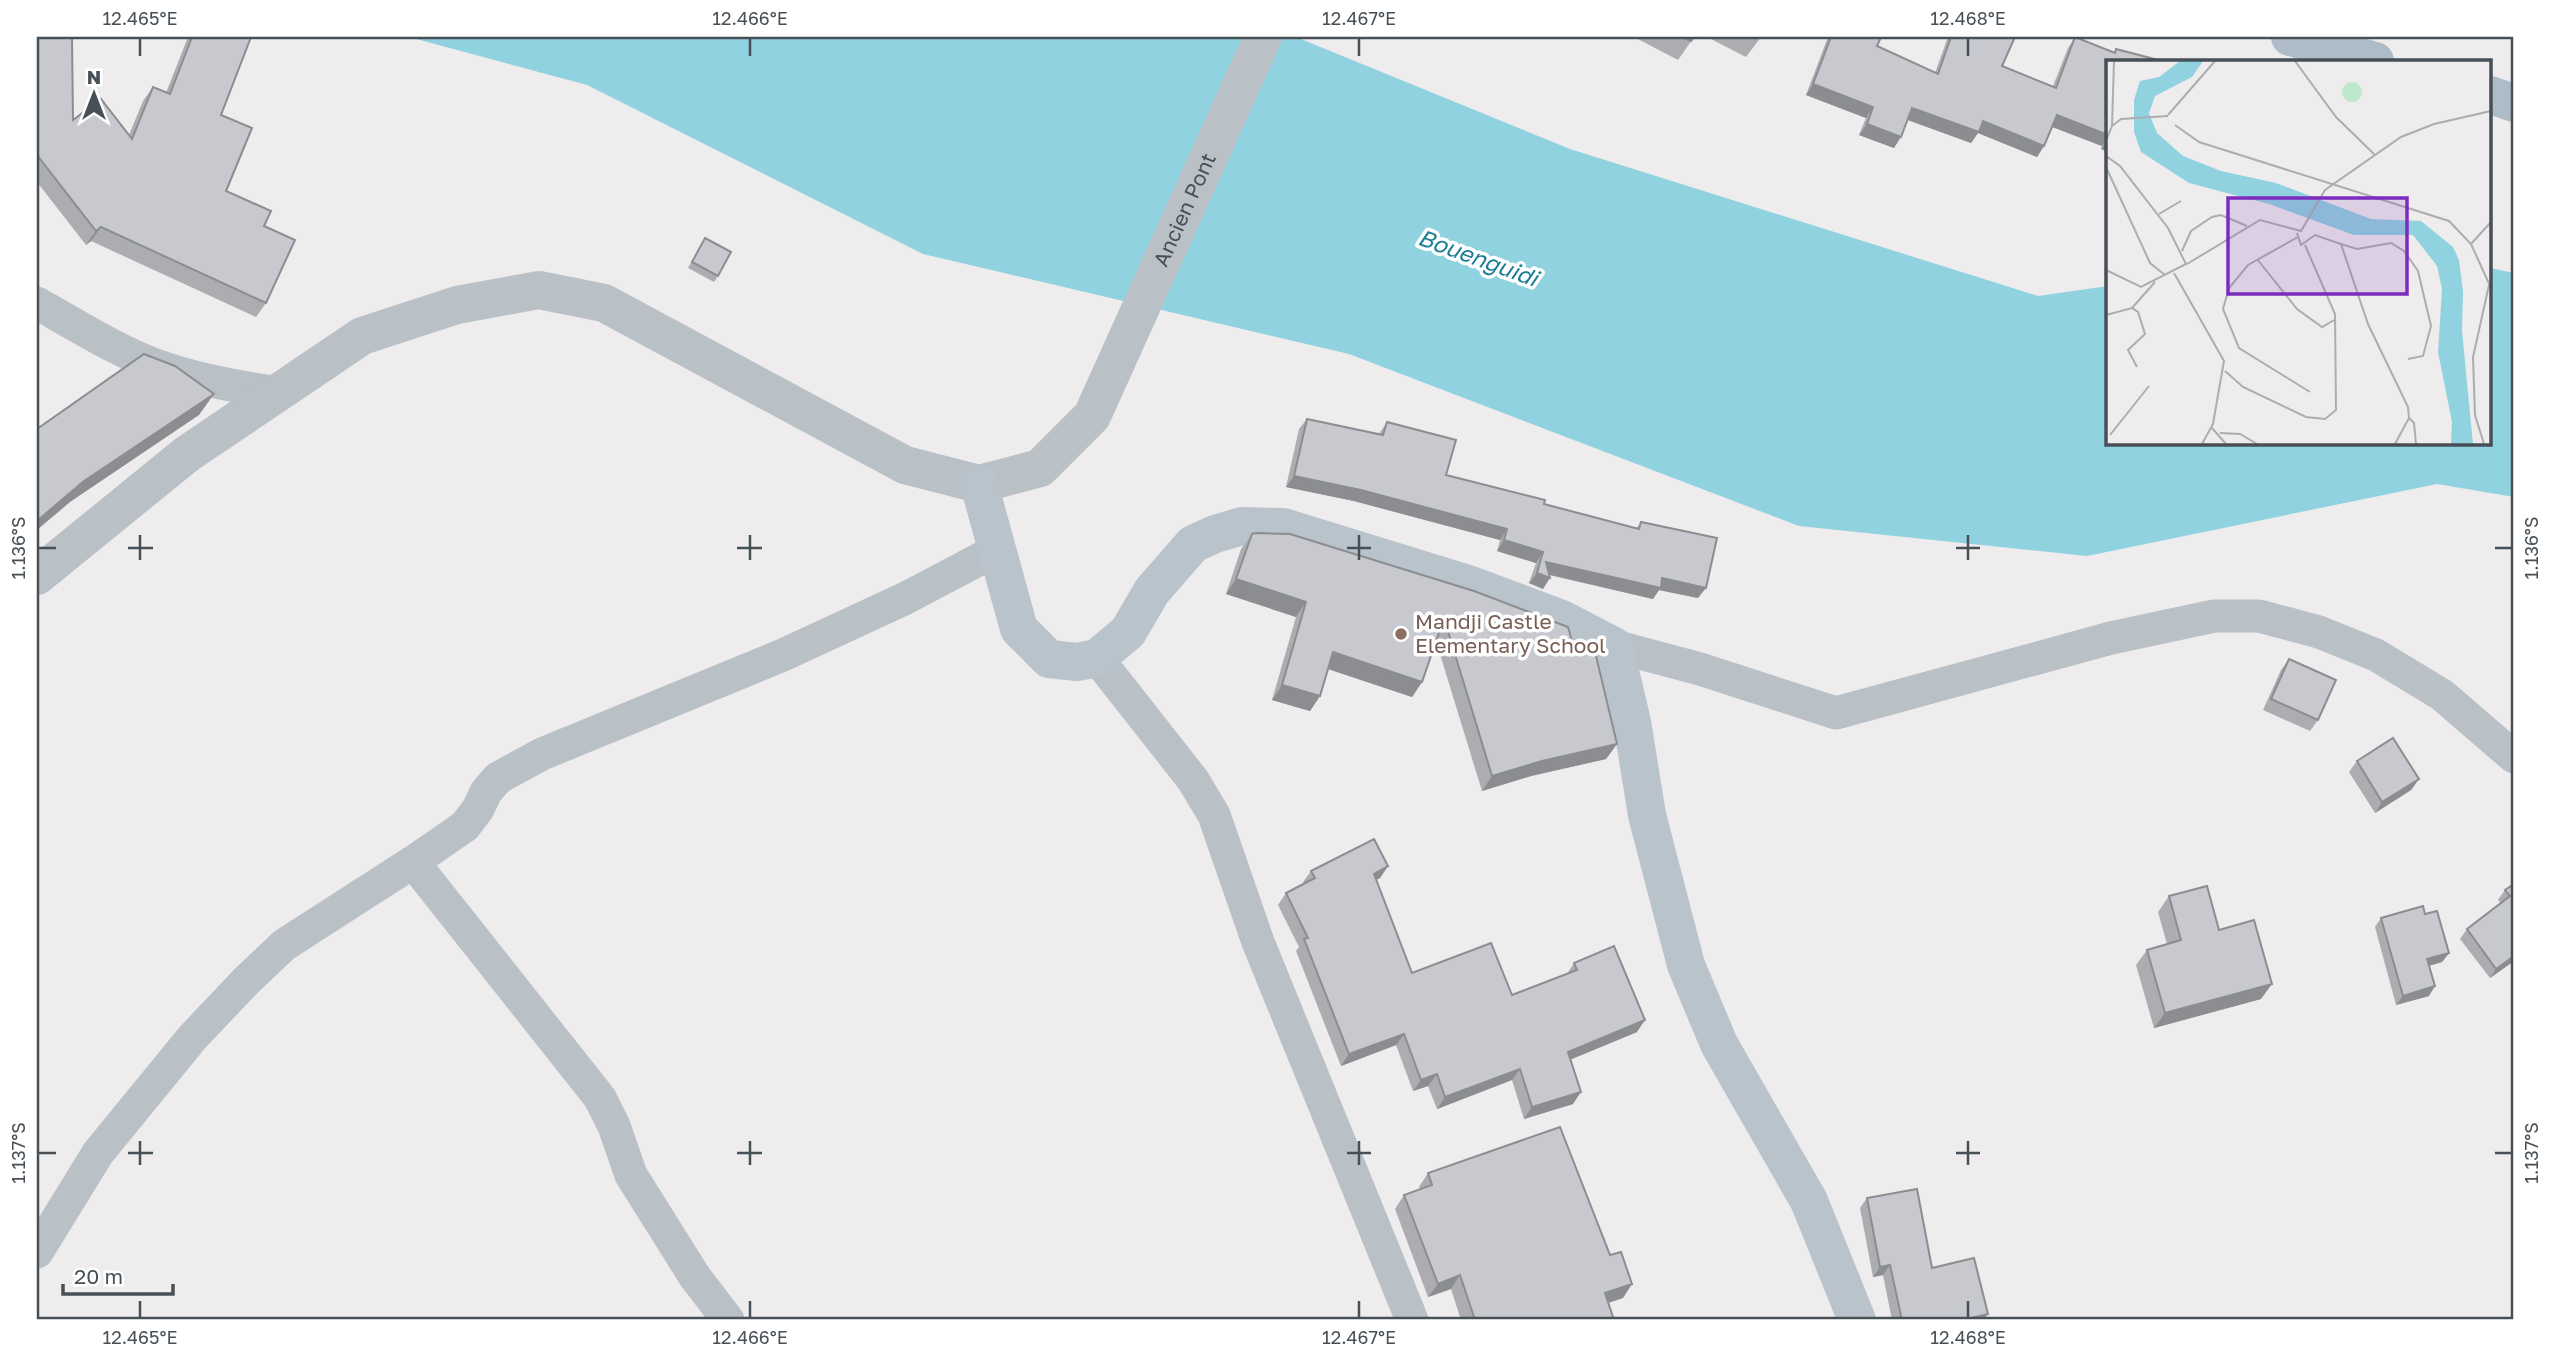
<svg xmlns="http://www.w3.org/2000/svg" width="2551" height="1357" font-family="'Golos Text',sans-serif">
  <style>
    .water { fill: #90d2e0 }
    .lines { fill: none; stroke-linecap: round; stroke-linejoin: round }
    .minor { stroke: #b9c1c7; stroke-width: 33 }
    .tertiary { stroke: #b9c1c7; stroke-width: 38 }
    .secondary { stroke: #b9c3cc; stroke-width: 38 }
    .primary { stroke: #aebcc8; stroke-width: 38 }
    .wall { fill: #abadb1 }
    .shaded-wall { fill: #8b8d90 }
    .building { fill: #c7c9ce; stroke: #8b8d90; stroke-width: 2 }
    .ticks { fill: none; stroke: #475057; stroke-width: 2.5 }
    .education-dot { fill: #8d6e63; stroke: #fff; stroke-width: 2.5 }
    .labels { text-anchor: middle; stroke-width: 7; stroke-linejoin: round; paint-order: stroke }
    .street-label { font-size: 21px; fill: #475057; stroke: #fff }
    .education-label { font-size: 21px; fill: #785e54; stroke: #fff; text-anchor: start }
    .water-label { font-size: 23px; font-style: italic; fill: #1c7e94; stroke: #fff }
    .inset-road { fill: none; stroke: #abaeb0; stroke-width: 2 }
    .view { fill: #7b2cbf; fill-opacity: 0.15; stroke: #7b2cbf; stroke-width: 3.5 }
    .inset-edge { fill: none; stroke: #475057; stroke-width: 3.5 }
    .neatline { fill: none; stroke: #475057; stroke-width: 2.5 }
    .ticks-label { font-size: 18px; text-anchor: middle; fill: #475057 }
  </style>
  <rect width="100%" height="100%" fill="#eeecec"/>
  <path class="water" d="M409,37H1296L1570,149L2038,296L2108,286V443H2490V268L2514,273V497L2437,484L2087,556L1799,526L1349,354L923,254L587,85Z"/>
  <g class="lines">
    <g class="minor">
      <path d="M37,303C77,326 124,355 167,369C203,381 241,387 278,393"/>
      <path d="M1614,646L1700,669L1836,713L2111,638L2214,616H2259L2319,632L2376,655L2442,695L2514,757"/>
      <path d="M1097,658L1193,780L1214,815L1258,942L1412,1320"/>
      <path d="M413,862L600,1098L614,1126L631,1175L695,1277L728,1320"/>
      <path d="M37,1252L98,1153L192,1038L245,982L284,945L413,862L465,826L478,809L486,792L498,778L542,754L783,655L906,598L997,550"/>
    </g>
    <path class="tertiary" id="s1" d="M37,576L187,454L362,336L457,305L539,290L604,303L905,465L979,484L1040,468L1092,416L1263,37"/>
    <path class="secondary" d="M979,484L1019,629L1049,659L1077,662L1097,658L1128,632L1152,591L1193,544L1215,534L1242,526L1283,527L1471,585L1562,619L1614,646L1632,722L1647,815L1686,965L1719,1044L1809,1201L1857,1320"/>
    <g class="primary">
      <path d="M2290,37L2375,61"/>
      <path d="M2490,95L2514,103"/>
    </g>
  </g>
  <g class="wall">
    <path d="M37,37L73,120L129,135L143,101L153,87L166,93L188,37H251L221,115L226,191L264,226L266,303L256,317L91,241L86,245L37,182Z"/>
    <path d="M1634,37H1694L1678,60Z"/>
    <path d="M1707,37H1761L1746,57Z"/>
    <path d="M1828,37H1881L1877,46L1935,73L1948,37H2015L2002,66L2053,86L2068,48L2075,37L2114,53L2116,49L2162,61H2108V152L2101,149L2102,146L2052,127L2044,146L2037,157L1978,133L1971,143L1908,120L1894,148L1859,135L1866,118L1806,95Z"/>
    <path d="M705,238L718,276L714,282L688,268Z"/>
    <path d="M1307,419L1379,434L1387,422L1446,475L1544,504L1636,529L1641,522L1698,598L1659,590L1653,599L1549,575L1543,589L1529,583L1536,563L1497,551L1500,540L1354,501L1286,487L1299,429Z"/>
    <path d="M1252,534L1574,648L1617,744L1606,759L1531,776L1482,791L1436,641L1422,682L1412,697L1328,669L1320,696L1310,711L1272,700L1296,617L1226,594L1241,549Z"/>
    <path d="M2289,659L2318,720L2310,731L2263,710L2281,670Z"/>
    <path d="M2357,761L2419,779L2411,790L2375,813L2349,772Z"/>
    <path d="M1388,866L1380,878L1376,880L1412,973L1512,995L1567,974L1574,963L1637,1032L1571,1059L1573,1104L1524,1119L1512,1080L1437,1109L1428,1086L1413,1091L1396,1045L1341,1066L1296,951L1299,947L1278,905L1286,893L1304,884L1303,882L1311,871Z"/>
    <path d="M2514,884V961L2490,978L2460,939L2467,929L2501,903L2498,900L2505,890Z"/>
    <path d="M2169,896L2219,930L2261,999L2154,1028L2136,965L2147,950L2167,944L2158,912Z"/>
    <path d="M2425,914L2449,953L2442,962L2429,966V996L2396,1005L2375,927L2381,918Z"/>
    <path d="M1428,1173L1623,1298L1608,1303L1614,1320H1461L1451,1289L1428,1297L1395,1209L1404,1195L1420,1190L1419,1187Z"/>
    <path d="M1867,1198L1932,1268L1983,1320H1892L1883,1275L1873,1277L1860,1208Z"/>
  </g>
  <g class="shaded-wall">
    <path d="M1813,84L1873,107L1866,118L1806,95Z"/>
    <path d="M1912,108L1983,121L2044,146L2037,157L1978,133L1971,143L1905,119Z"/>
    <path d="M2057,115L2108,135V137L2102,146L2050,126Z"/>
    <path d="M1867,124L1901,137L1894,148L1859,135Z"/>
    <path d="M2108,139V152L2101,149Z"/>
    <path d="M101,227L91,241L86,245L96,231Z"/>
    <path d="M214,394L199,415L70,502L37,530V521L84,481Z"/>
    <path d="M1294,476L1361,490L1507,529L1500,540L1354,501L1286,487Z"/>
    <path d="M1504,540L1543,552L1536,563L1497,551Z"/>
    <path d="M1546,562L1662,578L1706,588L1698,598L1659,590L1653,599L1538,572Z"/>
    <path d="M1537,573L1550,578L1543,589L1529,583Z"/>
    <path d="M1236,579L1306,602L1296,617L1226,594Z"/>
    <path d="M1333,652L1422,682L1412,697L1322,667Z"/>
    <path d="M1282,685L1320,696L1310,711L1272,700Z"/>
    <path d="M1617,744L1606,759L1531,776L1482,791L1492,776L1542,761Z"/>
    <path d="M2419,779L2411,790L2375,813L2382,802Z"/>
    <path d="M1388,866L1380,878L1365,886L1374,874Z"/>
    <path d="M2449,953L2442,962L2421,968L2427,959Z"/>
    <path d="M2514,956V961L2490,978L2496,969Z"/>
    <path d="M2272,984L2261,999L2154,1028L2165,1013Z"/>
    <path d="M2435,986L2429,996L2396,1005L2403,996Z"/>
    <path d="M1645,1020L1637,1032L1560,1064L1568,1052Z"/>
    <path d="M1404,1034L1396,1045L1341,1066L1349,1054Z"/>
    <path d="M1520,1069L1512,1080L1437,1109L1445,1097Z"/>
    <path d="M1437,1074L1428,1086L1413,1091L1421,1080Z"/>
    <path d="M1581,1092L1573,1104L1524,1119L1532,1107Z"/>
    <path d="M1890,1265L1883,1275L1873,1277L1880,1267Z"/>
    <path d="M1460,1275L1451,1289L1428,1297L1438,1284Z"/>
    <path d="M1632,1284L1623,1298L1595,1307L1605,1293Z"/>
    <path d="M1988,1314L1983,1320H1963Z"/>
  </g>
  <g class="building">
    <path d="M37,37H72L73,120L101,99L132,139L153,87L170,94L192,37H251L221,115L252,128L226,191L271,211L264,226L295,240L266,303L101,227L96,231L37,155Z"/>
    <path d="M1683,37H1694L1691,41Z"/>
    <path d="M1831,37H1881L1877,46L1938,74L1951,37H2015L2002,66L2056,88L2075,37L2115,53L2116,49L2162,61H2108V135L2057,115L2044,146L1983,121L1979,132L1912,108L1901,137L1867,124L1873,107L1813,84Z"/>
    <path d="M705,238L731,252L718,276L692,262Z"/>
    <path d="M144,354L175,366L214,394L84,481L37,521V429Z"/>
    <path d="M1307,419L1383,435L1387,422L1456,440L1446,475L1545,500L1544,504L1639,529L1641,522L1717,538L1706,588L1662,578L1661,588L1546,562L1550,578L1537,573L1543,552L1504,540L1507,529L1361,490L1294,476Z"/>
    <path d="M1255,533L1290,534L1474,591L1568,627L1574,648L1593,643L1617,744L1542,761L1492,776L1444,618L1422,682L1333,652L1320,696L1282,685L1306,602L1236,579L1252,534Z"/>
    <path d="M2289,659L2336,680L2318,720L2271,699Z"/>
    <path d="M2393,738L2419,779L2382,802L2357,761Z"/>
    <path d="M1374,839L1388,866L1374,874L1412,973L1491,943L1512,995L1577,970L1574,963L1614,946L1645,1020L1568,1052L1581,1092L1532,1107L1520,1069L1445,1097L1437,1074L1421,1080L1404,1034L1349,1054L1304,939L1308,938L1286,893L1315,878L1311,871Z"/>
    <path d="M2514,884V956L2496,969L2467,929L2510,896L2505,890Z"/>
    <path d="M2207,886L2219,930L2254,920L2272,984L2165,1013L2147,950L2181,940L2169,896Z"/>
    <path d="M2423,906L2425,914L2437,911L2449,953L2427,959L2435,986L2403,996L2381,918Z"/>
    <path d="M1560,1127L1610,1255L1621,1252L1632,1284L1605,1293L1614,1320H1475L1460,1275L1438,1284L1404,1195L1432,1185L1428,1173Z"/>
    <path d="M1917,1189L1932,1268L1974,1258L1988,1314L1963,1320H1902L1890,1265L1880,1267L1867,1198Z"/>
  </g>
  <path class="ticks" d="M140,38V56M750,38V56M1359,38V56M1968,38V56M140,535V560M750,535V560M1359,535V560M1968,535V560M38,548H56M128,548H153M737,548H762M1347,548H1371M1956,548H1980M2495,548H2512M140,1141V1165M750,1141V1165M1359,1141V1165M1968,1141V1165M38,1153H56M128,1153H153M737,1153H762M1347,1153H1371M1956,1153H1980M2495,1153H2512M140,1301V1318M750,1301V1318M1359,1301V1318M1968,1301V1318"/>
  <circle class="education-dot" cx="1401" cy="634" r="7"/>
  <g class="labels">
    <g class="street-label">
      <text dy="7" stroke="none"><textPath href="#s1" startOffset="1435">Ancien Pont</textPath></text>
    </g>
    <g class="education-label">
      <text x="1415" y="629">Mandji Castle<tspan x="1415" dy="24">Elementary School</tspan></text>
    </g>
    <g class="water-label">
      <text transform="translate(1478 258) rotate(20)" y="8">Bouenguidi</text>
    </g>
  </g>
  <g transform="translate(2106 60)">
    <rect width="385" height="385" fill="#eeecec"/>
    <path d="M236 32a10 10 0 1 1 20 0a10 10 0 1 1-20 0Z" fill="#bee8cd"/>
    <path d="M74,1H97L86,17L49,36L43,53L51,73L77,96L115,111L170,123L265,159L315,161L347,187L353,200L357,232L356,271L367,384H345L346,362L332,292L336,229L331,206L307,175H248L163,144L83,123L35,92L28,72V40L34,21L53,17Z" fill="#90d2e0"/>
    <path class="inset-road" d="M189,1L230,57L269,95M62,55L109,1M69,65L93,82L343,161L365,184L385,228M6,66L8,1M0,81L6,66L15,59L62,56M0,96L14,106L62,168L80,204L35,227L0,210M0,107L44,203L59,215M53,154L75,141M191,173L195,185L209,175L235,184L262,264L302,347L303,358L289,384M192,177L142,205L123,228L117,249L133,288L204,332M235,184L251,189L285,183L298,191L312,211L325,266L317,296L302,299M365,184L385,162M76,191L85,171L106,157L115,155L141,166M151,199L191,249L216,267L230,259M81,204L154,160L195,171L219,130L295,77L328,64L385,51M68,213L118,301L107,364L96,384M26,248L49,222M0,255L26,248L32,252L39,274L22,290L31,307M119,311L137,327L200,357L219,359L230,350L229,254L199,185M303,358L308,363L310,384M106,368L120,384M114,373L134,374L151,384M4,375L43,326M378,384L369,355L367,297L383,225"/>
    <path class="view" d="M122,138H301V234H122Z"/>
    <rect width="385" height="385" class="inset-edge"/>
  </g>
  <rect width="2551" height="1357" fill="none" stroke="#ffffff" stroke-width="77"/>
  <g transform="translate(94 94)" stroke="#ffffff" stroke-width="5" paint-order="stroke">
  <path d="M0-5L12 26L0 18L-12 26Z" fill="#475057"/>
  <text y="-10" font-size="19" font-weight="bold" text-anchor="middle" fill="#475057">N</text>
  </g>
  <path d="M63 1284v10h110v-10" fill="none" stroke="#475057" stroke-width="3.5"/>
  <text x="74" y="1284" font-size="21" fill="#475057" stroke="#ffffff" stroke-width="5" paint-order="stroke">20 m</text>
  <rect x="38" y="38" width="2474" height="1280" class="neatline"/>
  <g class="ticks-label">
    <text x="140" y="25">12.465°E</text>
    <text x="750" y="25">12.466°E</text>
    <text x="1359" y="25">12.467°E</text>
    <text x="1968" y="25">12.468°E</text>
    <text transform="translate(19 548) rotate(-90)" y="6">1.136°S</text>
    <text transform="translate(2532 548) rotate(-90)" y="6">1.136°S</text>
    <text transform="translate(19 1153) rotate(-90)" y="6">1.137°S</text>
    <text transform="translate(2532 1153) rotate(-90)" y="6">1.137°S</text>
    <text x="140" y="1344">12.465°E</text>
    <text x="750" y="1344">12.466°E</text>
    <text x="1359" y="1344">12.467°E</text>
    <text x="1968" y="1344">12.468°E</text>
  </g>
</svg>
